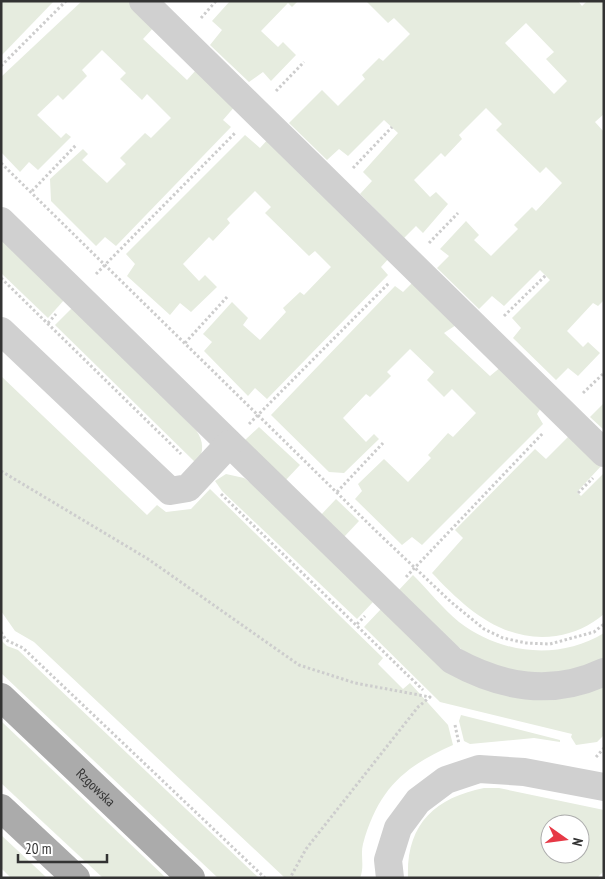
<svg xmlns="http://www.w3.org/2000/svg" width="605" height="879" font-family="'PT Sans Narrow',sans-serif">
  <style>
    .green { fill: #e6ecdf; fill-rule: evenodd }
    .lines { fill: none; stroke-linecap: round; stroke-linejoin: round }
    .path { stroke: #cdcdcd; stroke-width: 3; stroke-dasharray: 2.5 2.5; stroke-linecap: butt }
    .minor { stroke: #d0d0d0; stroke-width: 28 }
    .major { stroke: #ababab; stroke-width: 28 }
    .labels { text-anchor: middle; stroke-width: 5; stroke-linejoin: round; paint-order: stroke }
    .street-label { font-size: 14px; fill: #333; stroke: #fff }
  </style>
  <rect width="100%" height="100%" fill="#fff"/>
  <g class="green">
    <path d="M1,1H54L1,56Z"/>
    <path d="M82,1H129L155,26L143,39L187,80L197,69L236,105L223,120L231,127L116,246L105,237L96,246L51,201L50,179L83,149L88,154L82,160L107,183L126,164L120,158L145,133L151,138L171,118L147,94L142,100L120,79L126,73L102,50L82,70L87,76L63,100L58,95L37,115L61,138L66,133L71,137L38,170L29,162L20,172L1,152V77Z"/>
    <path d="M230,1H298L292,7L288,3L261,31L278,47L283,42L296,55L271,81L263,72L249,82L210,45L222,30L212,21Z"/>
    <path d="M366,1H578L582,6L587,1H604V114L595,122L604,132V300L598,306L593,303L567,331L583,347L588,342L600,353L578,376L568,368L556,380L513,338L521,328L512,318L550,280L540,270L504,306L492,296L479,309L437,268L449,256L440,249L466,221L479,235L474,240L491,256L518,229L514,225L532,207L536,211L562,183L546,167L540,173L496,130L502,124L486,108L459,135L462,139L445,157L441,153L414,180L430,197L436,192L448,204L423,233L416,226L404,238L360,194L372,181L363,172L398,133L384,120L348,156L339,149L327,160L289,123L322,90L338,106L365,79L362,75L379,58L383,61L410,34L394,18L388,23ZM526,23L554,52L546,59L567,81L554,94L505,43Z"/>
    <path d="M245,135L260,148L269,138L390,257L381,267L388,275L267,399L255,388L248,396L204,351L212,342L203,334L232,302L248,318L243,325L260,340L286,312L283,308L300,292L304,295L331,267L315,251L309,256L265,213L271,207L255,191L227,219L230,223L213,241L209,237L183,264L199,281L205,275L217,287L191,312L180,303L170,315L127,276L135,264L126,254Z"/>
    <path d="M1,238L64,300L48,318L1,273Z"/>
    <path d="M415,280L459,323L444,333L490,376L502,366L543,405L537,414L543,424L422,545L412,537L402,545L355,499L362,491L358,484L384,459L408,482L431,458L428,455L448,433L453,437L476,413L452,389L444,397L427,380L434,372L410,349L387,372L391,376L370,397L366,394L343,418L366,442L374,434L379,439L344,473L329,472L271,415L395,286L403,292Z"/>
    <path d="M72,308L196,430C204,442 204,451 197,464L55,325Z"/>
    <path d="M1,376L147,515L157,505L166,512L191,509L210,489L383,658L378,664L403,689L410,683L448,725L453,745C403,767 378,790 363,844C360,855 365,866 360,878H285L34,642L15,631L1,611Z"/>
    <path d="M604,403V430L590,417Z"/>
    <path d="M259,427L300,465L284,482L245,440Z"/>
    <path d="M571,434L603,464L577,492L581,496L604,473V614C590,626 574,633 556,636C503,643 466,609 432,573L463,538L455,530L535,449L546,459Z"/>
    <path d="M226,474L244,478L262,491L373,602L357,619L222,491L215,481Z"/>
    <path d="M336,499L359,521L343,538L320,516Z"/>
    <path d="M413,575C428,590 443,609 459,622C501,654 558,661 604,633V661C590,667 577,669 563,671C486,684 448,641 397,592Z"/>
    <path d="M381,609L437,661L604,684V735L597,742L576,745L571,737L572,734L440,702L364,627Z"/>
    <path d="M1,640L7,646L18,650L259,878H218L1,673Z"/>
    <path d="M461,715L560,740V742L534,738L470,744L464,741L459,721Z"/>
    <path d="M1,721L166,878H103L1,783Z"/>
    <path d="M484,788H499L604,810V871L597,878H408C406,825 434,798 484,788ZM550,824H580V854H550Z"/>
    <path d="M1,835L47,878H11L1,868Z"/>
  </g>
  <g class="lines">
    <g class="path">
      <path d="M201,18L216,1"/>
      <path d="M1,66L66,1"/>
      <path d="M276,91L304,62"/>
      <path d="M1,163L378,533L451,602L484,629L503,638L526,643L550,644L594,632L604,624"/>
      <path d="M353,168L392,127"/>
      <path d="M32,191L77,144"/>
      <path d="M429,243L458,213"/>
      <path d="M96,274L235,133"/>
      <path d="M1,278L181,454"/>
      <path d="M504,316L546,275"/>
      <path d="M48,323L56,314"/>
      <path d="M185,343L227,297"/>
      <path d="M583,393L604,373"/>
      <path d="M249,424L389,283"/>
      <path d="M1,471L148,559L299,665L355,683L430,697L418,707L306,849L290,878"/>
      <path d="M337,492L383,443"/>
      <path d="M578,493L593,478"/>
      <path d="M221,494L423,690"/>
      <path d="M406,577L543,433"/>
      <path d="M357,624L365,616"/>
      <path d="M1,632L6,640L23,648L265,878"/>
      <path d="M455,725L459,744"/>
      <path d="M596,757L604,748"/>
    </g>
    <g class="minor">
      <path d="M143,1L604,453"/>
      <path d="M1,221L452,660C501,687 551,697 604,672"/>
      <path d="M1,331L170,491L188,488L229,444"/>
      <path d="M390,878L388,860L398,828L418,801L446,780L479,769L524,772L604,787"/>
    </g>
    <g class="major">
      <path id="s1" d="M1,697L191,878"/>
      <path d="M1,808L76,878"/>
    </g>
  </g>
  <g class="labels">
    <g class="street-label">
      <text dy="5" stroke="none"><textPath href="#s1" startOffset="131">Rzgowska</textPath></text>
    </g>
  </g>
  <rect width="605" height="879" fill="none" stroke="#333333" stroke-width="5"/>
  <g transform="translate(565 839) rotate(104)"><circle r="24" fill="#ffffff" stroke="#adadad"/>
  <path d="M0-4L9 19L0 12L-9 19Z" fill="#e63946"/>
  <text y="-8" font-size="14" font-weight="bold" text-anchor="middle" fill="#333333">N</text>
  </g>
  <path d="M18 854v8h89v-8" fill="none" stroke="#333333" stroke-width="2.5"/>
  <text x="25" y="854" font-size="15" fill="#333333" stroke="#ffffff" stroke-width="4" paint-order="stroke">20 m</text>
</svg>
